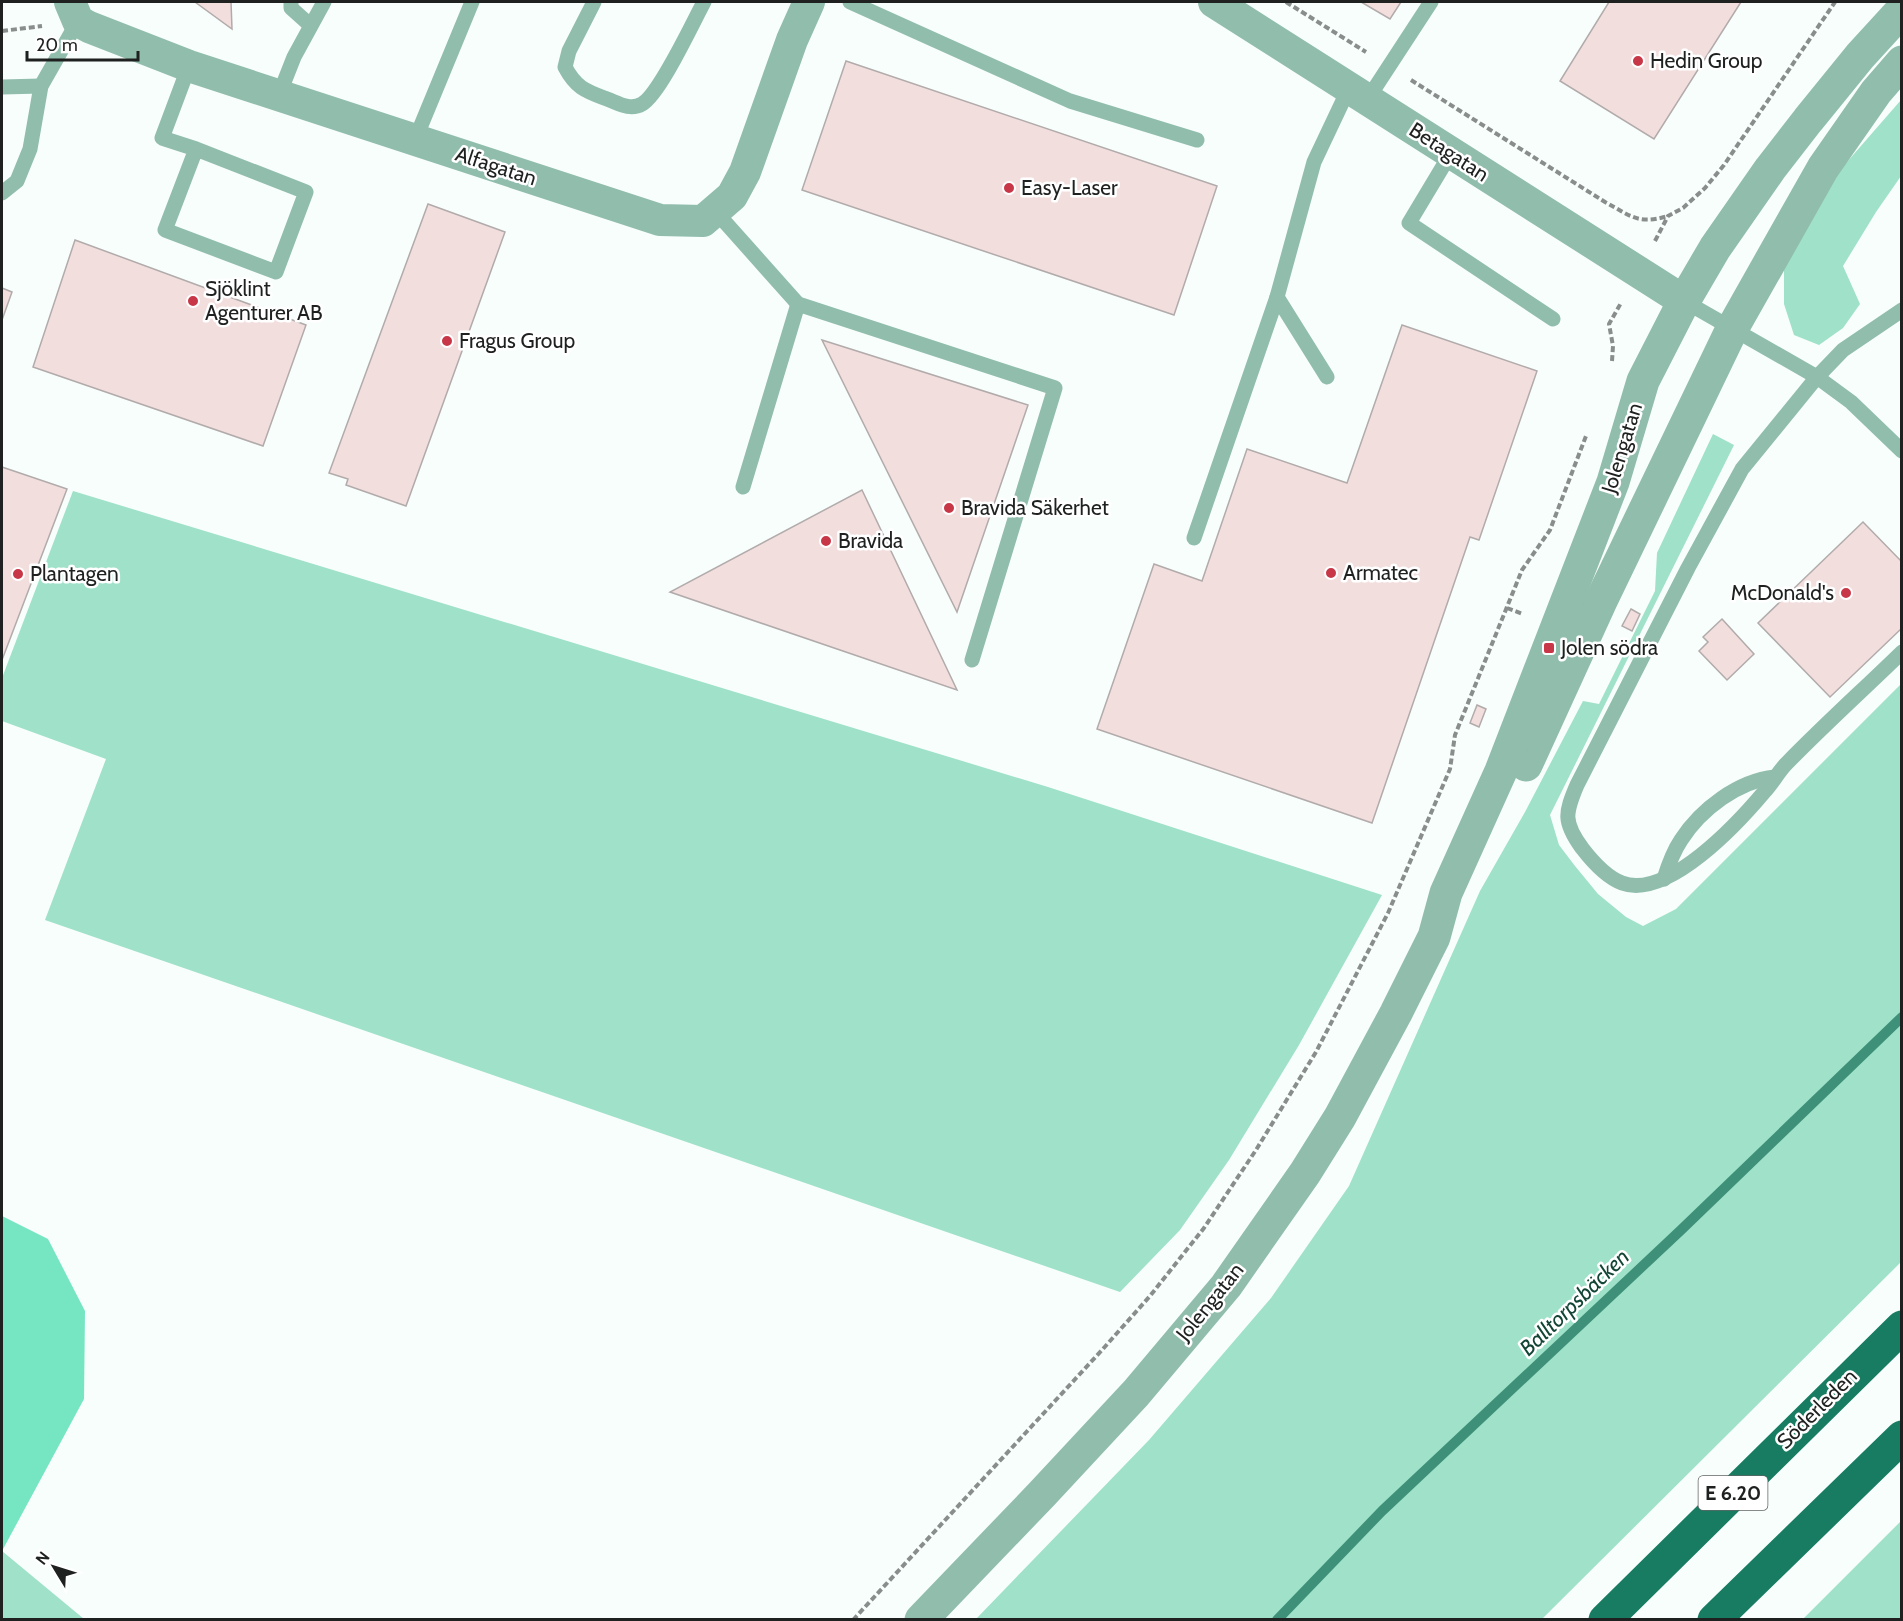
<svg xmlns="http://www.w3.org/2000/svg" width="1903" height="1621" font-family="Cabin,sans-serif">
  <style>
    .green { fill: #9fe1c9 }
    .forest { fill: #76e6c2 }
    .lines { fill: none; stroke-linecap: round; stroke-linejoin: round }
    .stream { stroke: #3e9078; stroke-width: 10 }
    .building { fill: #f3dede; stroke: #b2abab; stroke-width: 1.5 }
    .path { stroke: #898e8c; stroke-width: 4; stroke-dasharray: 6 3; stroke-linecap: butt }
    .service { stroke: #91bdad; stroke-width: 15 }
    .minor { stroke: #91bdad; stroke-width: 32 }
    .tertiary { stroke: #91bdad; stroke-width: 33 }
    .trunk { stroke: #177c62; stroke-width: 33 }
    .poi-dot { fill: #c73747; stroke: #fff; stroke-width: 2 }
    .labels { text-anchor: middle; stroke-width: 5; stroke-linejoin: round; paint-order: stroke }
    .shield { fill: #fff; stroke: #626463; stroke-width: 1.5 }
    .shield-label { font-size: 20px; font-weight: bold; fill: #1e2120 }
    .poi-label { font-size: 21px; fill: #1e2120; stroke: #fff; text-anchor: start }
    .street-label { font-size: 21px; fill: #1e2120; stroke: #fff }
    .water-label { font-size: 22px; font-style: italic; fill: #134536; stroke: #fff }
  </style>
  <rect width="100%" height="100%" fill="#f7fefb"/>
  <g class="green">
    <path d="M1901,100V176L1876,212L1843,266L1860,304L1843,328L1819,345L1794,335L1784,304V267L1840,170Z"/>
    <path d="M1713,434L1734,445L1550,815L1559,845L1575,866L1598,894L1626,917L1643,926L1676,909L1901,684V1262L1542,1619H976L1149,1440L1271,1298L1349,1186L1480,891L1525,812L1583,701L1599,704L1655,591L1657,553Z"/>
    <path d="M73,491L1048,787L1382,895L1299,1045L1229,1160L1180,1230L1120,1292L45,920L106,759L2,721V678Z"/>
    <path d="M1901,1521V1619H1803Z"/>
    <path d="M2,1551L84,1619H2Z"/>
  </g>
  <path class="forest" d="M2,1216L48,1239L85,1311L84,1399L2,1551Z"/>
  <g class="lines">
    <path class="stream" d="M1277,1620L1382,1511L1681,1230L1902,1017"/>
  </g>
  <g class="building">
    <path d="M195,2H231L232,29Z"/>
    <path d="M1361,2H1401L1390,19Z"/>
    <path d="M1609,2H1741L1654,139L1560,81Z"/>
    <path d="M846,61L1217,186L1174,315L802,190Z"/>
    <path d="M428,204L505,232L406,506L346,485L348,479L329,473Z"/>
    <path d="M75,240L306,325L263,446L33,367Z"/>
    <path d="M2,288L12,292L2,320Z"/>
    <path d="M1402,325L1537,371L1479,540L1470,537L1372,823L1097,729L1154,564L1202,581L1247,449L1347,483Z"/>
    <path d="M822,340L1028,405L957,612Z"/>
    <path d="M2,467L67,489L2,660Z"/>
    <path d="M862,490L957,690L670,592Z"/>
    <path d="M1863,522L1902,562V628L1830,697L1758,623Z"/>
    <path d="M1631,609L1640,614L1632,631L1622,626Z"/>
    <path d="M1722,619L1754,654L1727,680L1699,651L1708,642L1703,637Z"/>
    <path d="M1477,705L1486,709L1479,727L1470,723Z"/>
  </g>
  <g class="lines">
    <g class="path">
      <path d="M1286,2L1366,52"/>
      <path d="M2,31L42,26"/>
      <path d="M1411,80L1605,202C1631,216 1638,225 1668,216"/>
      <path d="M1655,241L1668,216L1683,208L1705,188L1724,165L1835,2"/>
      <path d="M1612,361L1613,346L1609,324L1621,303"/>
      <path d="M1507,608L1523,614"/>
      <path d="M853,1620L1102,1350L1150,1296L1204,1228L1256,1150L1316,1052L1388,913L1450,769L1455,735L1522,570L1550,530L1586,436"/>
    </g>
    <g class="service">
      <path d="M291,2V8L310,25"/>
      <path d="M594,2L569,51L565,67C576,88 586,91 607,99C618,103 630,111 642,104C660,94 693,22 704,2"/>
      <path d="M850,2L1070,101L1197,140"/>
      <path d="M189,66L162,138L196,149L306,192L276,272L165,230L196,149"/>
      <path d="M2,87L41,86"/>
      <path d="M279,95L294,57L324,2"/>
      <path d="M1367,100L1431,2"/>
      <path d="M415,140L472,2"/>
      <path d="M1451,153L1409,223L1553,319"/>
      <path d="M2,193L17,181L30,149L41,86L78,21"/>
      <path d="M716,212L798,304L1055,388L972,660"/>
      <path d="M1277,297L1327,377"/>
      <path d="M1684,301L1817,377L1851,402L1902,451"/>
      <path d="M1902,310L1843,350L1817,377L1742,469L1688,568L1577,785C1565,813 1563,822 1582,848C1592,861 1606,877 1622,883C1668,900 1739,822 1765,791C1773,782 1779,771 1787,763C1824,725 1864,689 1902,652"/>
      <path d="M743,487L798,304"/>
      <path d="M1194,538L1277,297L1314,162L1349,88"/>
      <path d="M1664,879C1668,866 1673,852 1681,840C1701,809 1738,781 1775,777"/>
    </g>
    <g class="minor">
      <path d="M70,2L78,21L89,27L189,66L660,220L703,221L732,196L745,172L792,40L809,2"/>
      <path d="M1214,2L1684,301"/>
    </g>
    <g class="tertiary">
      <path d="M1526,765L1601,601L1732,329L1823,168L1876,92L1902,62"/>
      <path d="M921,1620L1042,1494L1136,1393L1226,1286L1305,1173L1340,1117L1396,1013L1434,937L1446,893L1501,771L1613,482L1643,381L1684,301L1715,248L1770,169L1808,120L1860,56L1902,10"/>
    </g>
    <g class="trunk">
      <path d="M1605,1620L1902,1327"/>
      <path d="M1714,1620L1902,1437"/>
    </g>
  </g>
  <g class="poi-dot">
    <circle cx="1638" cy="61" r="6"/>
    <circle cx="1009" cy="188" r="6"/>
    <circle cx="193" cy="301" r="6"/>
    <circle cx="447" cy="341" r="6"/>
    <circle cx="949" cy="508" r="6"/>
    <circle cx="826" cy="541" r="6"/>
    <circle cx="1331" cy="573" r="6"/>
    <circle cx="18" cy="574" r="6"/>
    <circle cx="1846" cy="593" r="6"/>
    <rect x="1543" y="642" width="12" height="12" rx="3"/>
  </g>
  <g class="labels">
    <rect class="shield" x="1698.5" y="1476" width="69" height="34" rx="4.5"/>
    <g class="shield-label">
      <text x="1733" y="1500">E 6.20</text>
    </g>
    <g class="poi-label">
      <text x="1650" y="68">Hedin Group</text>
      <text x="1021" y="195">Easy-Laser</text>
      <text x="205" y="296">Sjöklint<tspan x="205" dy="24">Agenturer AB</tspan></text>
      <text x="459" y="348">Fragus Group</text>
      <text x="961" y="515">Bravida Säkerhet</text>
      <text x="838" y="548">Bravida</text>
      <text x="1343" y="580">Armatec</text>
      <text x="30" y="581">Plantagen</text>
      <text x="1834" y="600" text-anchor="end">McDonald's</text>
      <text x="1561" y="655">Jolen södra</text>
    </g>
    <g class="street-label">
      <text transform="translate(1449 152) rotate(33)" y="7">Betagatan</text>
      <text transform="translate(496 166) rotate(18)" y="7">Alfagatan</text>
      <text transform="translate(1622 448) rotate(-73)" y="7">Jolengatan</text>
      <text transform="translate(1210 1302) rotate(-51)" y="7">Jolengatan</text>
      <text transform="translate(1817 1409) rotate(-45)" y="7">Söderleden</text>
    </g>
    <g class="water-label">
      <text transform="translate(1574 1302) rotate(-44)" y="8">Balltorpsbäcken</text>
    </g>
  </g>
  <rect width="1903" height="1621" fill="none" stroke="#1e2120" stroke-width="6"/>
  <g transform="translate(54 1567) rotate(308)" stroke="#ffffff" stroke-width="4.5" paint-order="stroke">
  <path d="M0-4.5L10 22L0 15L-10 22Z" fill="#1e2120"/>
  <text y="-9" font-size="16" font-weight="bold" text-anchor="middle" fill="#1e2120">N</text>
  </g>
  <path d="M27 51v9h111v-9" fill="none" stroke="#1e2120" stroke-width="3"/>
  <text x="36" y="51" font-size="18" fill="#1e2120" stroke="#ffffff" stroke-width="4.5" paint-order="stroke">20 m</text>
</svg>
